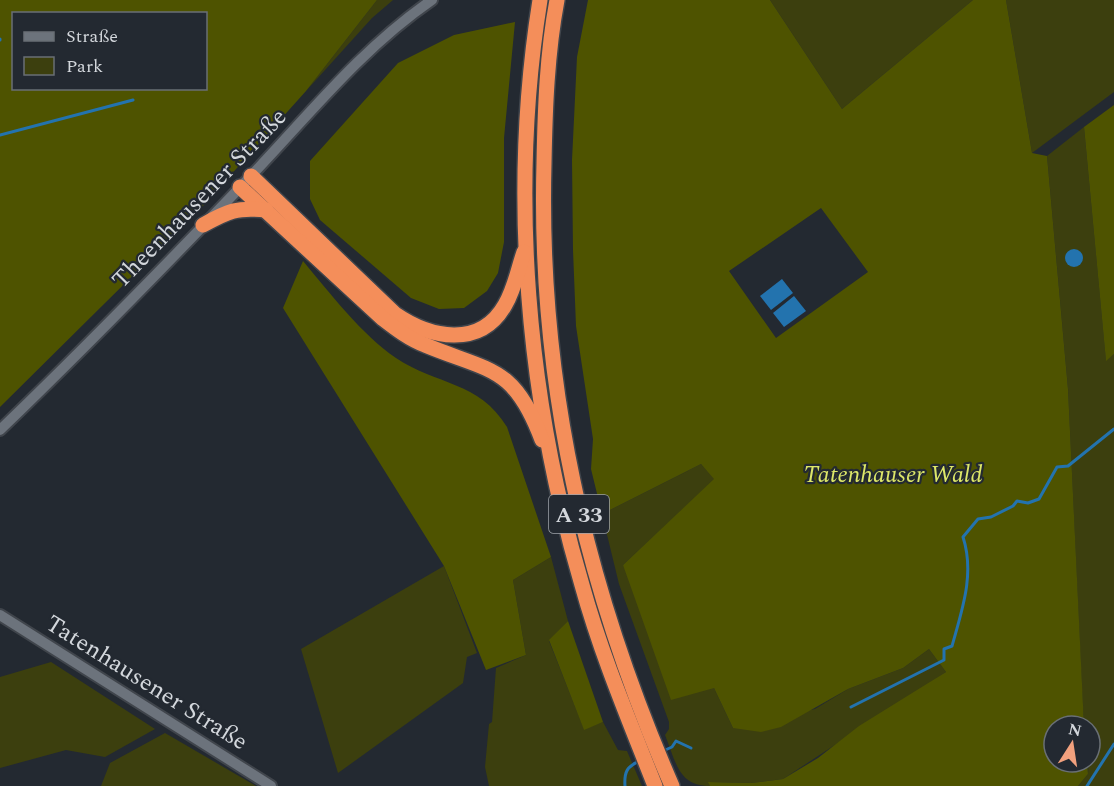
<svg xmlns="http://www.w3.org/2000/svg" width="1114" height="786" font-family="Spectral,serif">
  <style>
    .green { fill: #3c3f0e }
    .forest { fill: #4e5300; fill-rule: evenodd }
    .water { fill: #2373ae }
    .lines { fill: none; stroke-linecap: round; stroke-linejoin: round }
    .stream { stroke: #2373ae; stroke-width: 3 }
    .secondary-casing { stroke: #40454c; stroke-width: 14 }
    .highway-casing { stroke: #40454c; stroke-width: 18 }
    .secondary { stroke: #6c737c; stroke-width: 10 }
    .highway { stroke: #f48e5a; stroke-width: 15 }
    .labels { text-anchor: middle; stroke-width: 4.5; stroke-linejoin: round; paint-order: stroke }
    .shield { fill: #232931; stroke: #9ea3a9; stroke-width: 1.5 }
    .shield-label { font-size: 22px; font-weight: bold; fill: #d3d7dc }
    .street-label { font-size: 24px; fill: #d3d7dc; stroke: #232931 }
    .park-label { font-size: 24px; font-style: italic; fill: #dde769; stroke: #232931 }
  </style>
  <rect width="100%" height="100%" fill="#232931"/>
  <g class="green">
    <path d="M377,0H393L372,18L306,91Z"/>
    <path d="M770,0H973L842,109Z"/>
    <path d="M1006,0H1114V92L1032,153Z"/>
    <path d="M1084,127L1106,360L1114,354V786H1078L1088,774L1090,726H1084L1082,690L1068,389L1047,156Z"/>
    <path d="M701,464L715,479L623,565L714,688L733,728L815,709L848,689L903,668L929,649L946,672L783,779L751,783L709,782L710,786C678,786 676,762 665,735L669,729V722L619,584L602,514Z"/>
    <path d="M551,557L568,621L549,641L584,729L603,722L618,750L627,751L642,786H489L485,767L489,724L492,722L496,668L526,655L513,580Z"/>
    <path d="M444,566L477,653L467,657L463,683L338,773L301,649Z"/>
    <path d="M51,662L155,729L105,757L66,750L0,768V677Z"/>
    <path d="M165,733L256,786H101L110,763Z"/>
  </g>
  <g class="forest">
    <path d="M0,0H377L306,91L202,207L0,407ZM14,14H206V88H14Z"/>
    <path d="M588,0H770L842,109L973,0H1006L1032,153L1047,156L1068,389L1084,726H1054V762H1087L1088,774L1078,786H710L708,782L751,783L783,779L818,758L859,726L946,672L929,649L903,668L848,689L781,727L761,732L733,728L714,688L671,700L623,565L714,479L701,464L602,514L591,469L593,439L576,326L573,250L572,160L577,57ZM821,208L868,272L776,338L729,271Z"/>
    <path d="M515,22L504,138V242L498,273L487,291L464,308L439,309L411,298L320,220L310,199V161L398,63L454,35Z"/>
    <path d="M1114,105V354L1106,361L1084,127Z"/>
    <path d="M303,261C329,292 362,335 396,358C436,385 479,381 507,427L551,557L513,580L526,655L486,670L444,566L283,308Z"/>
    <path d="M568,621L603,722L584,730L549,640Z"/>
  </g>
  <g class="water">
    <circle cx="1074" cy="258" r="9"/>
    <path d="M782,279L793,293L771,310L760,296Z"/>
    <path d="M794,296L806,311L784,327L773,313Z"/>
  </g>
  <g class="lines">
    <g class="stream">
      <path d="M0,40V39"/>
      <path d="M0,135L133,100"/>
      <path d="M851,707L944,660V649L952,646C962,610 975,574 963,537L978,519L991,517L1013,506L1017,501L1028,503L1039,499L1057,467L1068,466L1114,429"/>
      <path d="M663,751L672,747L676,741L691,748"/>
      <path d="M625,786C624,772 627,766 640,761"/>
      <path d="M1087,786L1114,744"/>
    </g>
    <defs>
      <g id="secondary">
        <path d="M0,430C85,348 168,263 250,177C309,115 361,49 432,0"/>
        <path d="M0,615L271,786"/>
      </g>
      <g id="highway">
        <path d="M540,0C509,193 527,399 582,585C601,654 629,720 655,786"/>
        <path d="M557,0C547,53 545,109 544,163C538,382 585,586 672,786"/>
        <path d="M251,176L395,314C430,338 480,349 505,305C515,288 518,269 524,252"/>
        <path d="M240,187L382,318C395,328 409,339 425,345C490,372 514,365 542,440"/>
        <path d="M203,225C228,211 237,207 266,210"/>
      </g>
    </defs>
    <use href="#secondary" class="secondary-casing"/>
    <use href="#highway" class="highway-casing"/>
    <use href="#secondary" class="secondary"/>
    <use href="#highway" class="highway"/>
  </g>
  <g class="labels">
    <rect class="shield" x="549" y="495" width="60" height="38" rx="4.5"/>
    <g class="shield-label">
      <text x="579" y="522">A 33</text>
    </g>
    <g class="street-label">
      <text transform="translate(199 198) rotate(-46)" y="8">Theenhausener Straße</text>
      <text transform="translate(147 682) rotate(32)" y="8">Tatenhausener Straße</text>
    </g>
    <g class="park-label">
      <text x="893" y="482">Tatenhauser Wald</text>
    </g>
  </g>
  <rect x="12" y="12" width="195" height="78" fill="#232931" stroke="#696f75" stroke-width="1.5"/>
  <rect x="24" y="32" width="30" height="9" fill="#6c737c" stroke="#696f75" stroke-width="1.5"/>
  <text x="66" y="42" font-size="18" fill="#d3d7dc">Straße</text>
  <rect x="24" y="57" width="30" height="18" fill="#3c3f0e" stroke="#696f75" stroke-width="1.5"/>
  <text x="66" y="72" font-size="18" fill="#d3d7dc">Park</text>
  <g transform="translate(1072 744) rotate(12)"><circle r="28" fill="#232931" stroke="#696f75" stroke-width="1.5"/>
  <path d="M0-4.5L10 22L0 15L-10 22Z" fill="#f2a17e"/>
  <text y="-9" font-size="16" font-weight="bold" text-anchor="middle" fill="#d3d7dc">N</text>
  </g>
</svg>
